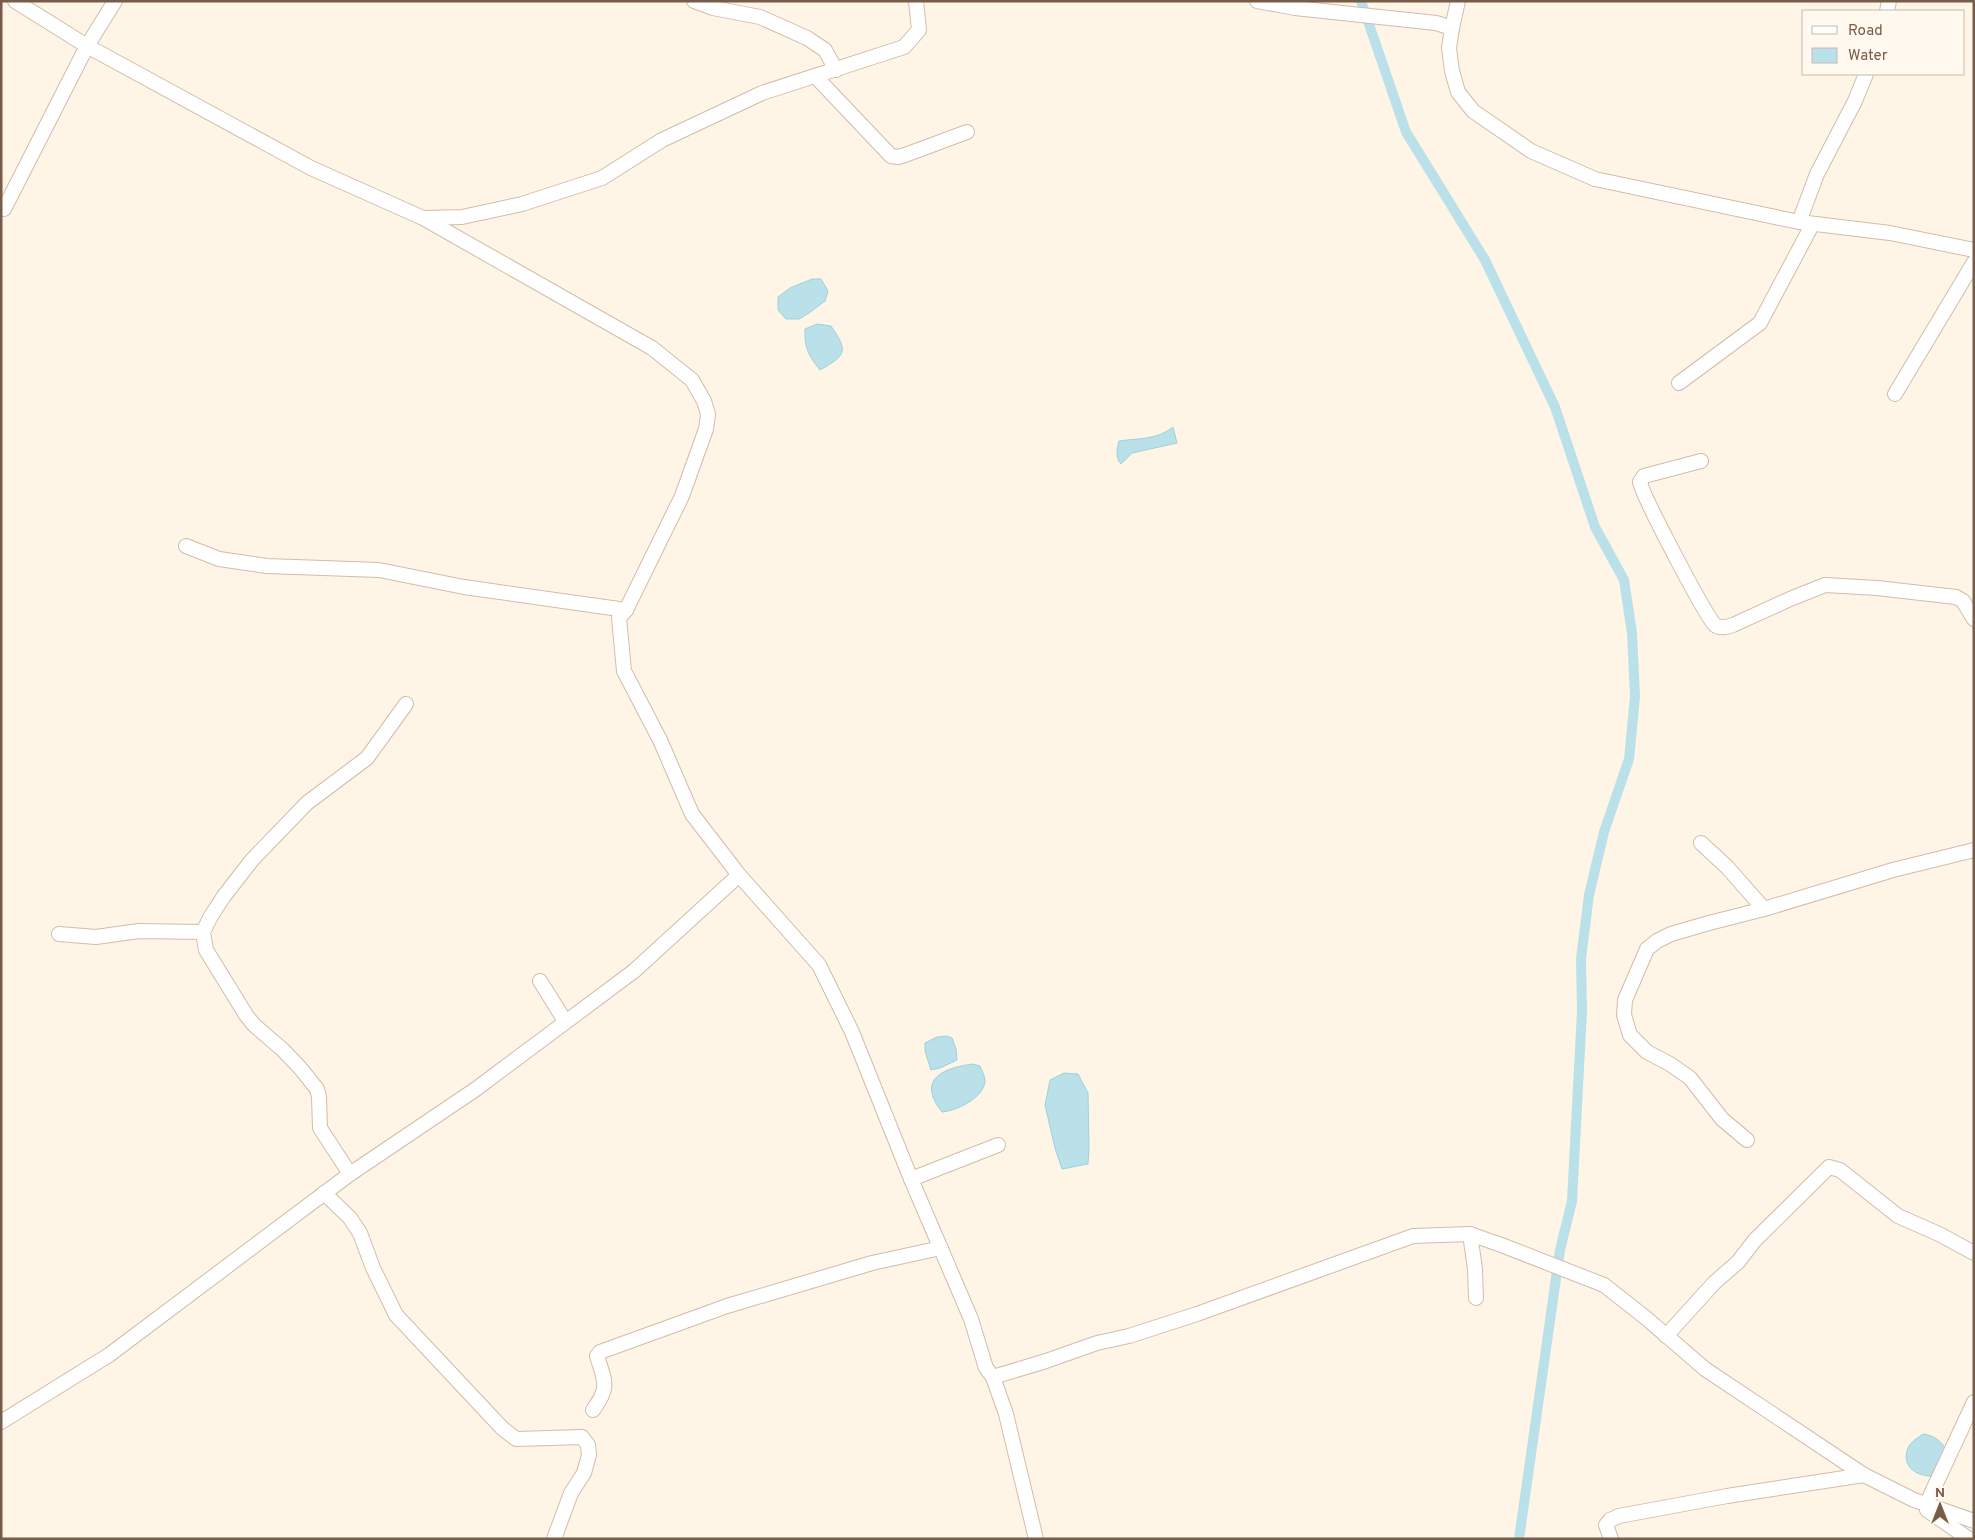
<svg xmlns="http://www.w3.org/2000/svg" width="1975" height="1540" font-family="Overpass,sans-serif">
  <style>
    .water { fill: #bae1e9; stroke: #9fd1db }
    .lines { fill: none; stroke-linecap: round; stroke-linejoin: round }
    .canal { stroke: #bae1e9; stroke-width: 10 }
    .minor-casing { stroke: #d0bdab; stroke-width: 16 }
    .minor { stroke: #fff; stroke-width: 14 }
  </style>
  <rect width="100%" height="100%" fill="#fef5e7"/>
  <g class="water">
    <path d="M812,279H821L828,291L825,301L809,313L799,319H786L778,310V297L790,288Z"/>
    <path d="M817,324L831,326C849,352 846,355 820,370C809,356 804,348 805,329Z"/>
    <path d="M1173,427L1177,443L1132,453L1121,464C1115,457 1117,449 1119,441C1139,438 1157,440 1173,427Z"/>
    <path d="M947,1036L952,1038L956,1049L957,1060L940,1068L931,1070L925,1051V1043L937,1037Z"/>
    <path d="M973,1064L980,1066C982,1071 985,1076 985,1081C984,1098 956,1111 942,1112C916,1079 943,1068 973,1064Z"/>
    <path d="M1064,1073L1078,1074L1088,1093L1089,1147L1088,1164L1062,1169L1055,1148L1045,1105L1050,1080Z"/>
    <path d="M1923,1434C1933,1435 1942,1441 1946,1450L1931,1476C1915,1476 1901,1465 1908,1448C1910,1442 1918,1438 1923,1434Z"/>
  </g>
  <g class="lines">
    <path class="canal" d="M1361,1L1406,132L1485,260L1555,407L1595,527L1624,580L1632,633L1635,697L1629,759L1604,832L1589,895L1581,959L1582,1011L1572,1201L1560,1250L1519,1539"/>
    <defs>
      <g id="minor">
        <path d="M15,1L87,46L311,168L423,218L652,348L692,380L704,401L708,414L706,429L682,496L626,610L619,618L624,671L660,740L692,814L739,875L819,965L852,1032L911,1179L971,1319L986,1368L993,1377L1006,1414L1036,1539"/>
        <path d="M694,1L713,8L760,17L807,38L825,50L836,70"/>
        <path d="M1257,1L1295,8L1436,23L1452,28"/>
        <path d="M1458,1L1452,28L1449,48L1452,71L1458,92L1473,111L1531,151L1595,179L1799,222L1890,233L1974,250"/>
        <path d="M1887,11L1889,1"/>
        <path d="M816,77L891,156L898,157L905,155L967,132"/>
        <path d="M4,209L87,46L115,1"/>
        <path d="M424,218L462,217L522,204L602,178L662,140L762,93L904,47L919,30L916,1"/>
        <path d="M1799,222L1817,174L1855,101L1866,74"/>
        <path d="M1679,383L1760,323L1812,225"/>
        <path d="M1895,394L1974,262"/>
        <path d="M1701,461L1644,476L1640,482C1643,497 1705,615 1715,625C1720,629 1727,627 1733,625L1790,599L1825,585L1877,588L1956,597L1963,601L1974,619"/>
        <path d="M186,546L219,559L267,566L379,570L464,587L626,610"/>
        <path d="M1701,843L1727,867L1764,909"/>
        <path d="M59,934L96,937L139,931L203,932"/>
        <path d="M540,981L565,1021"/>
        <path d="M1747,1140L1722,1119L1690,1078L1670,1064L1647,1052L1630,1035L1624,1015L1625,1000L1647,949L1657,941L1671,934L1709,923L1764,909L1893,870L1974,850"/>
        <path d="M350,1174L320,1128L319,1097L317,1089L301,1069L283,1050L254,1025L246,1015L206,950L203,932L211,916L224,896L252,860L307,803L367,758L406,704"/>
        <path d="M911,1179L998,1145"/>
        <path d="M324,1193L350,1218L360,1233L373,1268L396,1315L502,1428L516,1439L582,1437L588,1445L589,1455L584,1473L571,1493L554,1539"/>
        <path d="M1470,1234L1475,1269L1476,1298"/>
        <path d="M1666,1336L1714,1283L1738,1262L1755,1240L1829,1167L1840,1170L1898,1216L1939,1234L1974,1253"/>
        <path d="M993,1377L1046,1361L1097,1343L1129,1336L1197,1314L1413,1236L1470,1234L1504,1246L1604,1285L1646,1318L1705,1369L1864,1475L1914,1500L1974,1521"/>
        <path d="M593,1410C610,1387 605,1382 597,1356L600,1352L727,1306L872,1263L941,1248"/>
        <path d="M1,1422L109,1355L350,1174L476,1089L634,971L739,875"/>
        <path d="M1926,1505L1974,1402"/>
        <path d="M1927,1510L1969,1539"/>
        <path d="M1611,1539L1606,1525L1610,1520L1619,1516L1727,1496L1864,1475"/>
      </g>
    </defs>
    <use href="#minor" class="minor-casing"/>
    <use href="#minor" class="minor"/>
  </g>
  <rect width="1975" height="1540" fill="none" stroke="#795b49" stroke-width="5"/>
  <rect x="1802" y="10" width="162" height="65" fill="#fff9ef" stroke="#c9baad"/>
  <rect x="1812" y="26" width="25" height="8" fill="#ffffff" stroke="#c9baad"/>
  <text x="1848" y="35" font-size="15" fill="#795b49">Road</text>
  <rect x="1812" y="48" width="25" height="15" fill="#bae1e9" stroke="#c9baad"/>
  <text x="1848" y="60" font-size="15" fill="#795b49">Water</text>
  <g transform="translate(1940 1505)" stroke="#fff9ef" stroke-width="4" paint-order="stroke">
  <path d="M0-4L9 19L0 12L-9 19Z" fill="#795b49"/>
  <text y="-8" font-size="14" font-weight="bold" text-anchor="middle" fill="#795b49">N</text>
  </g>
</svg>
